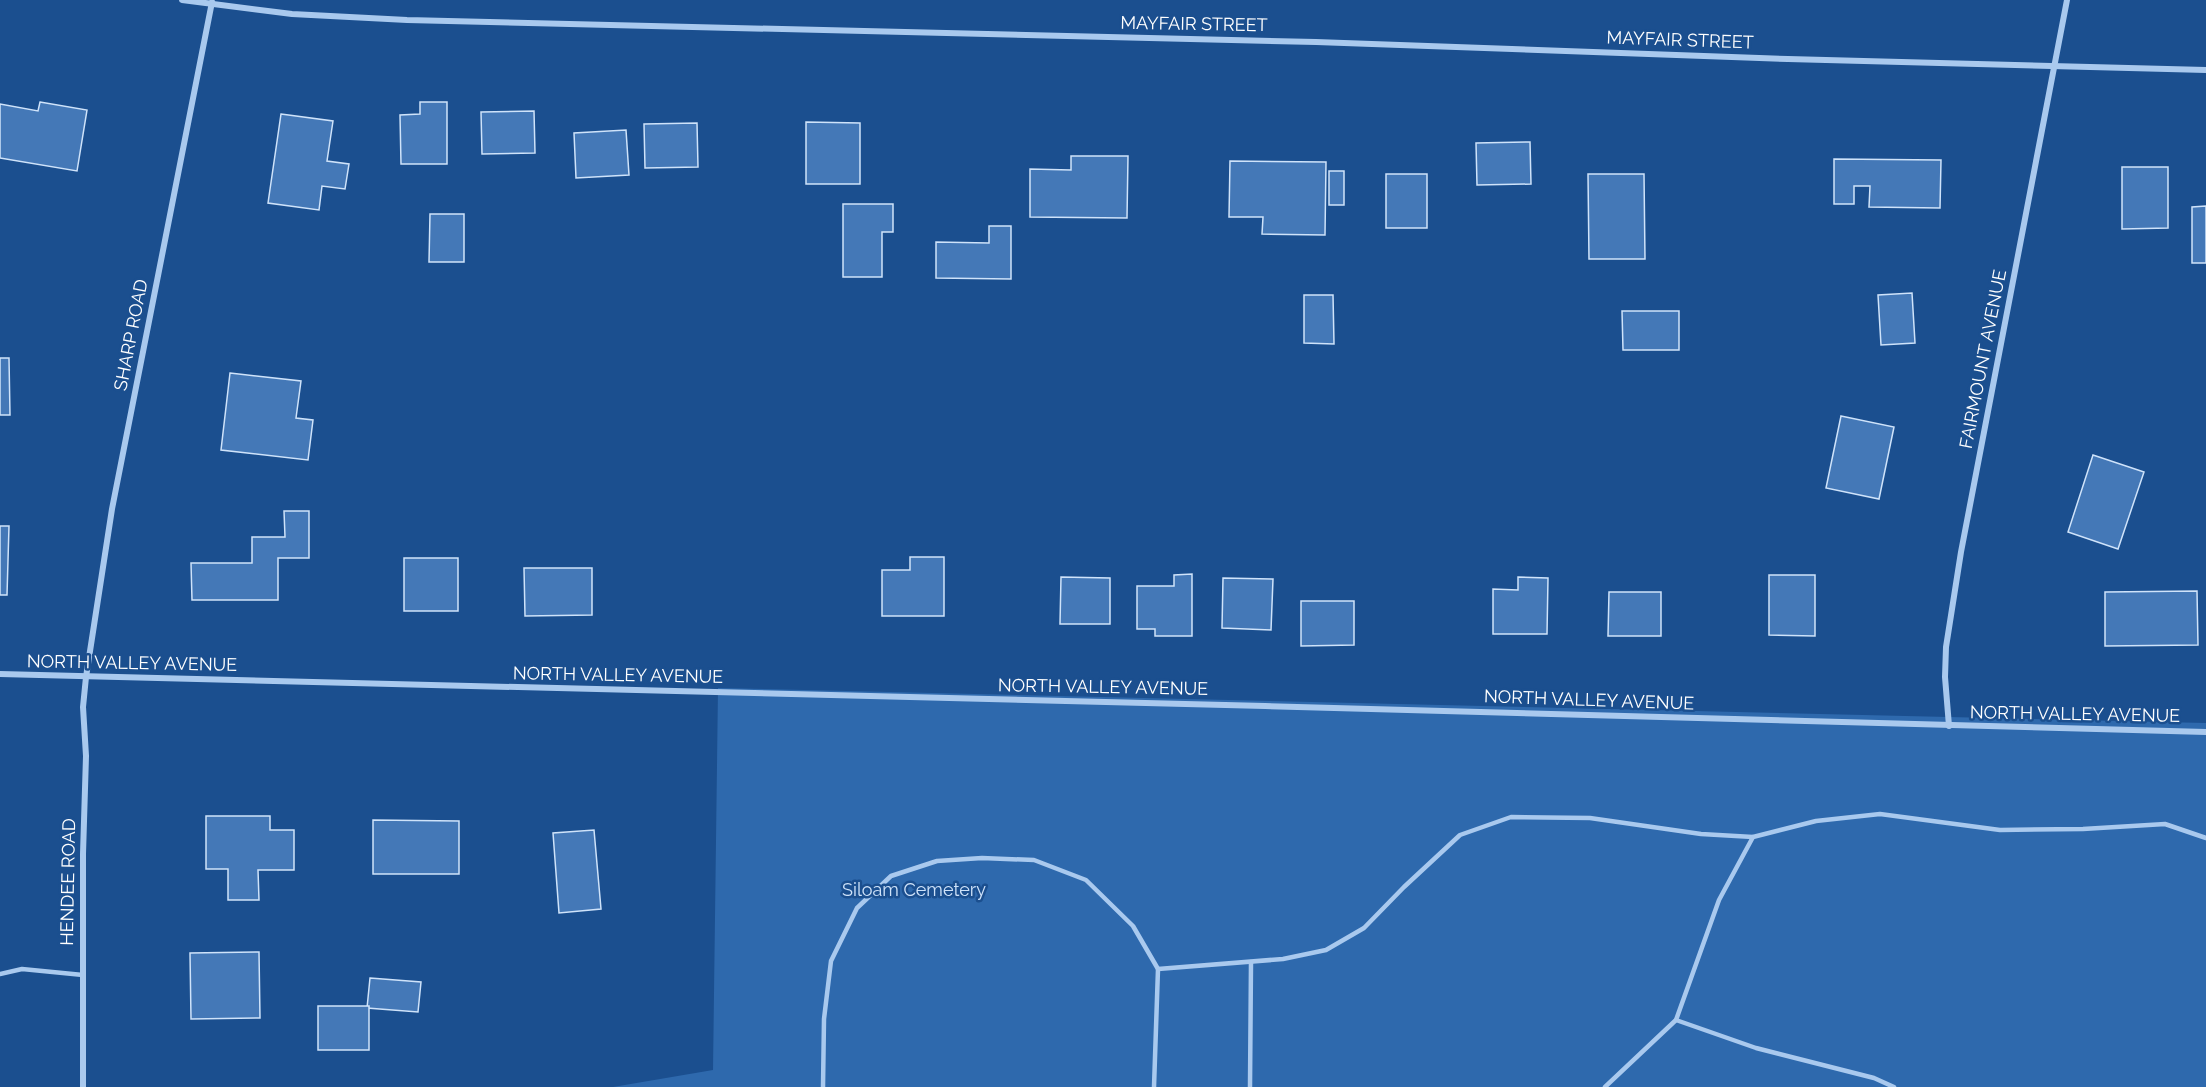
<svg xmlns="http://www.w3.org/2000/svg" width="2206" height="1087" font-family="Raleway,sans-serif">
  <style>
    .green { fill: #2e69ad }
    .building { fill: #4478b7; stroke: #cfe3fa; stroke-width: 1.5 }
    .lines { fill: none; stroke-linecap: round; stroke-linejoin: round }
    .lane { stroke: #a9c9ee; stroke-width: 4.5 }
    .street { stroke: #a9c9ee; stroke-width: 6 }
    .labels { text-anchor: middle; stroke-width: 5; stroke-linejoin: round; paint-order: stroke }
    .street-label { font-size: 18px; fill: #fff; stroke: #1b4f8f }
    .park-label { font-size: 18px; fill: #cfe3fa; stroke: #1b4f8f }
  </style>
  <rect width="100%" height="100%" fill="#1b4f8f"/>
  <path class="green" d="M718,688L2206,723V1087H613L713,1070Z"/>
  <g class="building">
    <path d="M40,102L87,110L77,171L0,158V104L38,111Z"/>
    <path d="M420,102H447V164H401L400,115L420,114Z"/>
    <path d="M534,111L535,153L482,154L481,112Z"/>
    <path d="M281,114L333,121L327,161L349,164L345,189L322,186L319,210L268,203Z"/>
    <path d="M806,122L860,123V184H806Z"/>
    <path d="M697,123L698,167L645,168L644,124Z"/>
    <path d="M626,130L629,175L576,178L574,133Z"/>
    <path d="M1530,142L1531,184L1477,185L1476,143Z"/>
    <path d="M1071,156H1128L1127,218L1030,217V169L1071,170Z"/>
    <path d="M1834,159L1941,160L1940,208L1869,207L1870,186H1854V204H1834Z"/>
    <path d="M1230,161L1326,162L1325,235L1262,234L1263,217H1229Z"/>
    <path d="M2122,167H2168V228L2122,229Z"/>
    <rect x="1329" y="171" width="15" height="34"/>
    <rect x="1386" y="174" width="41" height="54"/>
    <path d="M1588,174H1644L1645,259H1589Z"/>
    <path d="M843,204H893V232H882V277H843Z"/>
    <path d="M2206,206V263H2192V207Z"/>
    <path d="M430,214H464V262H429Z"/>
    <path d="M989,226H1011V279L936,278V242L989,243Z"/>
    <path d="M1912,293L1915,343L1881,345L1878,295Z"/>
    <path d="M1304,295H1333L1334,344L1304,343Z"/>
    <path d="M1622,311H1679V350H1623Z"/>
    <path d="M0,358H9L10,415H0Z"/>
    <path d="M230,373L301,381L296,418L313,420L308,460L221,450Z"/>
    <path d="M1841,416L1894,427L1879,499L1826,488Z"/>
    <path d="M2093,455L2144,472L2118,549L2068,532Z"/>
    <path d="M284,511H309V558H278V600H192L191,563H252V537H285Z"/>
    <path d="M0,526H9L7,595H0Z"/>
    <path d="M910,557H944V616H882V570H910Z"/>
    <rect x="404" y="558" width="54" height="53"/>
    <path d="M524,568H592V615L525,616Z"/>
    <path d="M1192,574V636H1155V629H1137V586H1174V575Z"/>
    <path d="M1769,575H1815V636L1769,635Z"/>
    <path d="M1061,577L1110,578V624H1060Z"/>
    <path d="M1518,577L1548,578L1547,634H1493V589L1518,590Z"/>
    <path d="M1223,578L1273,579L1271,630L1222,628Z"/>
    <path d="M2197,591L2198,645L2105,646V592Z"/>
    <path d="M1609,592H1661V636H1608Z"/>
    <path d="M1301,601H1354V645L1301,646Z"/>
    <path d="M206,816H270V830H294V870H258L259,900H228V869H206Z"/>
    <path d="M373,820L459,821V874H373Z"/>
    <path d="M594,830L601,909L559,913L553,833Z"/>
    <path d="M259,952L260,1018L191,1019L190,953Z"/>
    <path d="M370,978L421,982L418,1012L367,1008Z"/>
    <rect x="318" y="1006" width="51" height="44"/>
  </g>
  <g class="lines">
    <g class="lane">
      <path d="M1158,969L1283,959L1326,950L1364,928L1404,887L1460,835L1511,817L1590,818L1701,834L1753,837L1816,821L1880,814L2000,830L2083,829L2165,824L2206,838"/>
      <path d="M0,974L22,969L83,975"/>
      <path d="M1676,1020L1756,1048L1874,1078L1894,1087"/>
      <path d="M823,1087L824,1019L831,961L857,908L891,876L937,861L982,858L1034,860L1086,880L1133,926L1158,969L1154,1087"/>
      <path d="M1250,1087L1251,962"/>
      <path d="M1605,1087L1676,1020L1719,900L1753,837"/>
    </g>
    <g class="street">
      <path d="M182,0L292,14L407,20L1316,42L1788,59L2206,70"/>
      <path d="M0,674L1265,706L2206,732"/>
      <path d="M1949,726L1945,677L1946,647L1961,552L2067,0"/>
      <path d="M83,1087V854L86,756L83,707L86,677L112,509L212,2"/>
    </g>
  </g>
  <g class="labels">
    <g class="street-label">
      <text transform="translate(1194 24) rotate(1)" y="6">MAYFAIR STREET</text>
      <text transform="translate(1680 40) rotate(2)" y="6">MAYFAIR STREET</text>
      <text transform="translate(131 335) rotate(-79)" y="6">SHARP ROAD</text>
      <text transform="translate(1983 359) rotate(-79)" y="6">FAIRMOUNT AVENUE</text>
      <text transform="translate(132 663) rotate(1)" y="6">NORTH VALLEY AVENUE</text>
      <text transform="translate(618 675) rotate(1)" y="6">NORTH VALLEY AVENUE</text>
      <text transform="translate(1103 687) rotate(1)" y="6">NORTH VALLEY AVENUE</text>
      <text transform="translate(1589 700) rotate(2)" y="6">NORTH VALLEY AVENUE</text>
      <text transform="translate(2075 714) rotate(1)" y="6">NORTH VALLEY AVENUE</text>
      <text transform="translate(68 882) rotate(-89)" y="6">HENDEE ROAD</text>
    </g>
    <g class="park-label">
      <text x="914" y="896">Siloam Cemetery</text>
    </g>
  </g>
</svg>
